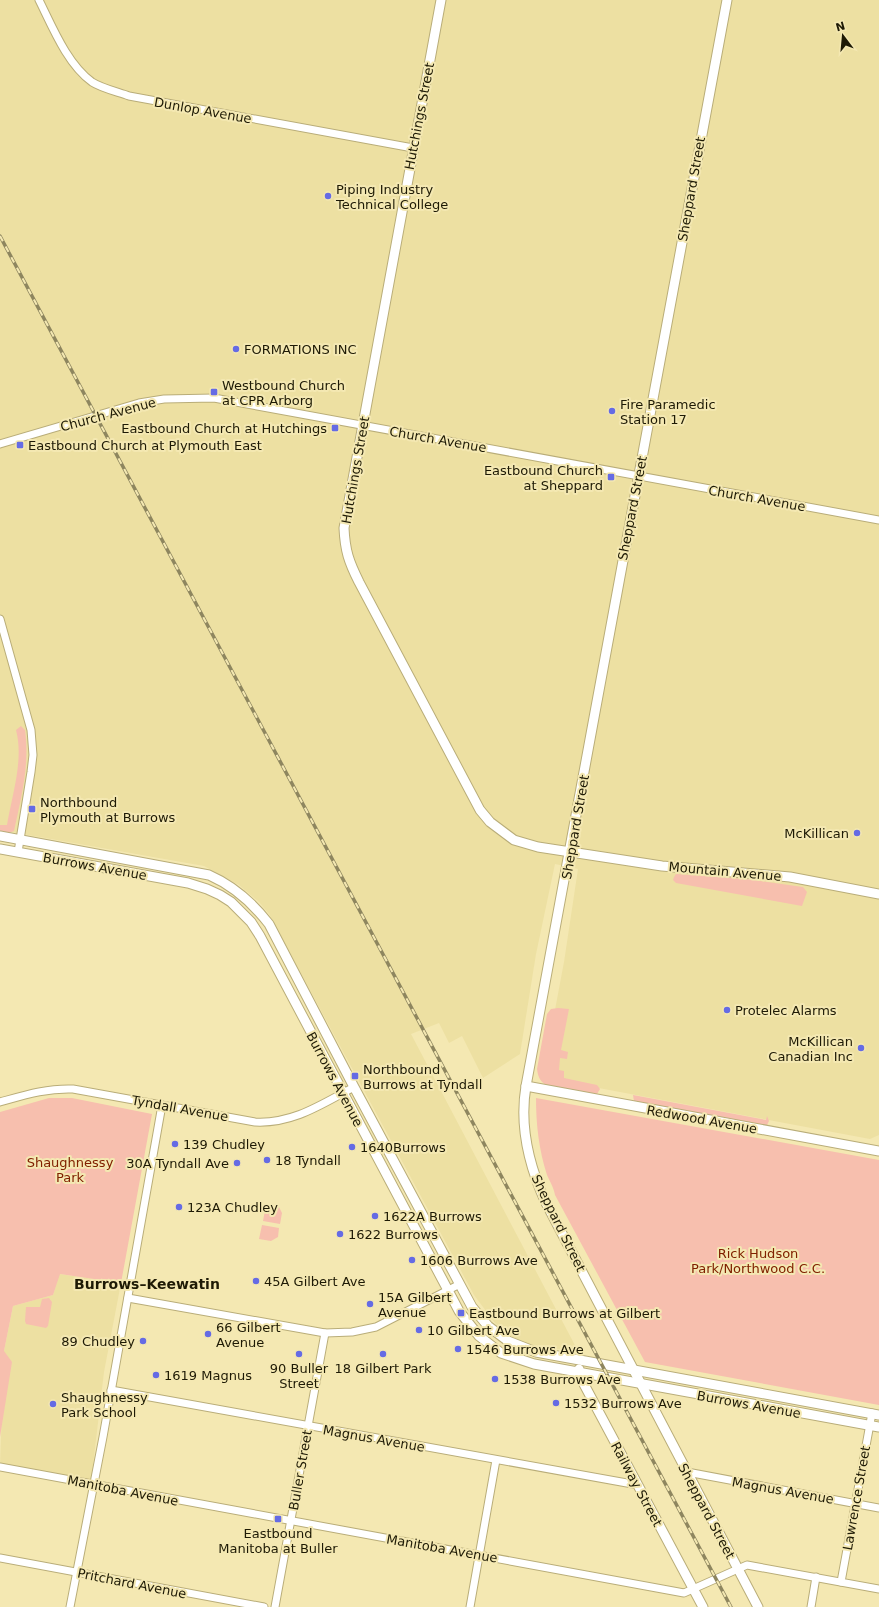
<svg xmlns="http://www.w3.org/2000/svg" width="879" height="1607" font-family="'DejaVu Sans',sans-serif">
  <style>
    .built { fill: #ede0a2 }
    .green { fill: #f7bfae }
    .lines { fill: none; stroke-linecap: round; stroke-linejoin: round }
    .minor-casing { stroke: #b9ad79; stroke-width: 9 }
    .tertiary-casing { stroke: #b9ad79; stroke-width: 11 }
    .minor { stroke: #fff; stroke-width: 7 }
    .tertiary { stroke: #fff; stroke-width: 9 }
    .rail-casing { stroke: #8e865f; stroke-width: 3.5 }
    .rail { stroke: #f4e8b2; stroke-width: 2; stroke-dasharray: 6; stroke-linecap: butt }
    .poi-dot { fill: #656be4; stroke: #f4e8b2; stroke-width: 1.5 }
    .labels { text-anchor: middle; stroke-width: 4; stroke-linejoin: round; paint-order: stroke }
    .street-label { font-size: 13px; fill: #1e1a05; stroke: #f4e8b2 }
    .poi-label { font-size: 13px; fill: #1e1a05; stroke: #f4e8b2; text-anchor: start }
    .park-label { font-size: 13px; fill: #802100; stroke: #f4e8b2 }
    .neighbourhood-label { font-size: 14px; font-weight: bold; fill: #1e1a05; stroke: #f4e8b2 }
  </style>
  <rect width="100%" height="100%" fill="#f4e8b2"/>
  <g class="built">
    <path d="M0,0H879V1135L870,1139L588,1086L543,1074L564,962L578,869L555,864L536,954L520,1054L483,1078L462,1036L449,1043L439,1023L411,1034L578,1351L555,1349L528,1344L509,1335L495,1323L474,1295L269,914L259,902L239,885L204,866L0,830Z"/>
    <path d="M59,1274L121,1283L104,1372L91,1482L0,1466L4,1351L13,1306L53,1295Z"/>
  </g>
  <g class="green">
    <path d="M21,726L25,730C30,765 21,798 14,831L6,834L0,833V825H7C12,795 24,760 16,730Z"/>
    <path d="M676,874L746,879L803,887L807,892L802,906L676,883L673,880L674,877Z"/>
    <path d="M558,1008L569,1009L561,1050L568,1052L567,1059L560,1058L559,1070L564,1071V1078L597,1085L600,1089L597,1094L548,1086C540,1082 538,1077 537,1069L547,1014L551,1009Z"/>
    <path d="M633,1095L766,1120L767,1116L769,1121L767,1125H765L636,1102L634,1101Z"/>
    <path d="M49,1098H72L152,1114L121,1283L60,1274L53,1295L13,1306L4,1351L12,1362L0,1437V1112Z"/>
    <path d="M536,1098L879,1160V1405L645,1362L555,1195C554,1188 550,1182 547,1175C539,1150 536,1125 536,1098Z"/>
    <path d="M266,1205L279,1207L282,1213L280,1224L263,1221Z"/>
    <path d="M262,1225L279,1228L278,1237L271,1241L259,1239Z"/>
    <path d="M49,1298L52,1302L48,1326L46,1328L26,1324L25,1321L26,1307H40L42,1299Z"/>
  </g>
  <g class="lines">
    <defs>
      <g id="minor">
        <path d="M39,0C52,26 67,64 92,82C101,88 118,92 129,96L413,148"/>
        <path d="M0,444L139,403L164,399L214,398L879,520"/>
        <path d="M0,619L31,730L33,755L31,772L18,852"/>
        <path d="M0,1102C25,1095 47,1088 73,1089L255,1122C293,1124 322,1104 354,1087"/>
        <path d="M128,1298L325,1333L352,1332L376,1327L460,1284"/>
        <path d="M111,1390L638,1485"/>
        <path d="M0,1467L684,1593L747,1565L879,1589"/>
        <path d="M687,1472L879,1508"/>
        <path d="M0,1558L264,1607"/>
        <path d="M841,1582L872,1413"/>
        <path d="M70,1607L103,1437L162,1105"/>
        <path d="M275,1607L325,1333"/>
        <path d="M470,1607L496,1460"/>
        <path d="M811,1607L816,1577"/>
      </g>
      <g id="tertiary">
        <path d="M441,0L344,528C345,551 349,562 359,582L480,810L490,822L514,840L538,847L662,866L790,877L879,894"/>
        <path d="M727,0C657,362 595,724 526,1086C519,1127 529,1166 546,1203L758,1607"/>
        <path d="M0,836L209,875C234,886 252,902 269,924L354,1087L472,1307L488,1326L508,1341L536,1352L879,1415"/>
        <path d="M0,849L188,883L207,889L220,895L231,902L251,922L260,936L459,1311L479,1336L501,1353L534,1364L879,1427"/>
        <path d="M526,1086L879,1151"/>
        <path d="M579,1369L578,1373L703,1607"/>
      </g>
    </defs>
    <use href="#minor" class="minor-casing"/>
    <use href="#tertiary" class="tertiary-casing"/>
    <use href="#minor" class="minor"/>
    <use href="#tertiary" class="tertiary"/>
    <defs>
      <path id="rail" d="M0,236L731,1607"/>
    </defs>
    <use href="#rail" class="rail-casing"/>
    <use href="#rail" class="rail"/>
  </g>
  <g class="poi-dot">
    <circle cx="328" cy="196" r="4"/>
    <circle cx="236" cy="349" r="4"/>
    <rect x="210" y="388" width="8" height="8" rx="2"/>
    <circle cx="612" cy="411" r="4"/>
    <rect x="331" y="424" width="8" height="8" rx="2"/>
    <rect x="16" y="441" width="8" height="8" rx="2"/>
    <rect x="607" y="473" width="8" height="8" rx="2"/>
    <rect x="28" y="805" width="8" height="8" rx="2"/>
    <circle cx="857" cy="833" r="4"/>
    <circle cx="727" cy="1010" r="4"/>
    <circle cx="861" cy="1048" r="4"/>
    <rect x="351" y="1072" width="8" height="8" rx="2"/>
    <circle cx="175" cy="1144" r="4"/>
    <circle cx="352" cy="1147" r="4"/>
    <circle cx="267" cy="1160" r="4"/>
    <circle cx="237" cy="1163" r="4"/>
    <circle cx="179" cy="1207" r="4"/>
    <circle cx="375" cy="1216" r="4"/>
    <circle cx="340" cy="1234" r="4"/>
    <circle cx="412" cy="1260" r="4"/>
    <circle cx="256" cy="1281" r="4"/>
    <circle cx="370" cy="1304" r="4"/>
    <rect x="457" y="1309" width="8" height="8" rx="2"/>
    <circle cx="419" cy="1330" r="4"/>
    <circle cx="208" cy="1334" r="4"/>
    <circle cx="143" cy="1341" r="4"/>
    <circle cx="458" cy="1349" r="4"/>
    <circle cx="299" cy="1354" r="4"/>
    <circle cx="383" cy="1354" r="4"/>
    <circle cx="156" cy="1375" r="4"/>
    <circle cx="495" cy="1379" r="4"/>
    <circle cx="556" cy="1403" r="4"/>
    <circle cx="53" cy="1404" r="4"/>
    <rect x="274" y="1515" width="8" height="8" rx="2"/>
  </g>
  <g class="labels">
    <g class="street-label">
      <text transform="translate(203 110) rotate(10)" y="5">Dunlop Avenue</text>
      <text transform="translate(419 116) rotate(-79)" y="5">Hutchings Street</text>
      <text transform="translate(691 189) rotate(-80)" y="5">Sheppard Street</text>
      <text transform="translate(108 414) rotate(-15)" y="5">Church Avenue</text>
      <text transform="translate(438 439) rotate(10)" y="5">Church Avenue</text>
      <text transform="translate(355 470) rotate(-80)" y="5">Hutchings Street</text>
      <text transform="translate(757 498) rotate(10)" y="5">Church Avenue</text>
      <text transform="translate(632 508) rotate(-79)" y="5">Sheppard Street</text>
      <text transform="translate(575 827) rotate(-80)" y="5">Sheppard Street</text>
      <text transform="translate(95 866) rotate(10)" y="5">Burrows Avenue</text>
      <text transform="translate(725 871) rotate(5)" y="5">Mountain Avenue</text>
      <text transform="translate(335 1079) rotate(62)" y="5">Burrows Avenue</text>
      <text transform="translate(180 1108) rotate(10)" y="5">Tyndall Avenue</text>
      <text transform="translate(702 1119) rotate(10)" y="5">Redwood Avenue</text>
      <text transform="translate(559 1223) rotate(64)" y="5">Sheppard Street</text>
      <text transform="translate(749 1404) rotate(10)" y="5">Burrows Avenue</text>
      <text transform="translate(374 1438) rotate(10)" y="5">Magnus Avenue</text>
      <text transform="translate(300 1470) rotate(-80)" y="5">Buller Street</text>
      <text transform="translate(637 1484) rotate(62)" y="5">Railway Street</text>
      <text transform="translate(123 1490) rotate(11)" y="5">Manitoba Avenue</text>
      <text transform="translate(783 1490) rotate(10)" y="5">Magnus Avenue</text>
      <text transform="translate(856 1498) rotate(-80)" y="5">Lawrence Street</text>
      <text transform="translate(707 1511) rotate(62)" y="5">Sheppard Street</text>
      <text transform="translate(442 1548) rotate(10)" y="5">Manitoba Avenue</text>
      <text transform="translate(132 1583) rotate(11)" y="5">Pritchard Avenue</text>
    </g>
    <g class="poi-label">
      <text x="336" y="194">Piping Industry<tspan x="336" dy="15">Technical College</tspan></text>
      <text x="244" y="354">FORMATIONS INC</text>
      <text x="222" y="390">Westbound Church<tspan x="222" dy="15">at CPR Arborg</tspan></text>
      <text x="620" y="409">Fire Paramedic<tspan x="620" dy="15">Station 17</tspan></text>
      <text x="327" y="433" text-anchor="end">Eastbound Church at Hutchings</text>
      <text x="28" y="450">Eastbound Church at Plymouth East</text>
      <text x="603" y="475" text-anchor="end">Eastbound Church<tspan x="603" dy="15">at Sheppard</tspan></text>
      <text x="40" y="807">Northbound<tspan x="40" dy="15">Plymouth at Burrows</tspan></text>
      <text x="849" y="838" text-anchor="end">McKillican</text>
      <text x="735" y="1015">Protelec Alarms</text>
      <text x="853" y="1046" text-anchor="end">McKillican<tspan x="853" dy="15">Canadian Inc</tspan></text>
      <text x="363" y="1074">Northbound<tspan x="363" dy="15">Burrows at Tyndall</tspan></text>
      <text x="183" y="1149">139 Chudley</text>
      <text x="360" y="1152">1640Burrows</text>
      <text x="275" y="1165">18 Tyndall</text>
      <text x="229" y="1168" text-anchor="end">30A Tyndall Ave</text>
      <text x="187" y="1212">123A Chudley</text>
      <text x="383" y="1221">1622A Burrows</text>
      <text x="348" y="1239">1622 Burrows</text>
      <text x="420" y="1265">1606 Burrows Ave</text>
      <text x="264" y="1286">45A Gilbert Ave</text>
      <text x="378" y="1302">15A Gilbert<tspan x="378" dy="15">Avenue</tspan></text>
      <text x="469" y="1318">Eastbound Burrows at Gilbert</text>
      <text x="216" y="1332">66 Gilbert<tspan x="216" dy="15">Avenue</tspan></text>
      <text x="427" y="1335">10 Gilbert Ave</text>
      <text x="135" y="1346" text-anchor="end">89 Chudley</text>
      <text x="466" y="1354">1546 Burrows Ave</text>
      <text x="299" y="1373" text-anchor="middle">90 Buller<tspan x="299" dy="15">Street</tspan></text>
      <text x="383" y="1373" text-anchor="middle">18 Gilbert Park</text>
      <text x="164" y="1380">1619 Magnus</text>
      <text x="503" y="1384">1538 Burrows Ave</text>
      <text x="61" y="1402">Shaughnessy<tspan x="61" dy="15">Park School</tspan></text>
      <text x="564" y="1408">1532 Burrows Ave</text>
      <text x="278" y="1538" text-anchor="middle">Eastbound<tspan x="278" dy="15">Manitoba at Buller</tspan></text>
    </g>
    <g class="park-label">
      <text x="70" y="1167">Shaughnessy<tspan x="70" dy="15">Park</tspan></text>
      <text x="758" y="1258">Rick Hudson<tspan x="758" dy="15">Park/Northwood C.C.</tspan></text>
    </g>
    <g class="neighbourhood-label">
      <text x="147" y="1289">Burrows–Keewatin</text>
    </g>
  </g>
  <g transform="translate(843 36) rotate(344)" stroke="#f4e8b2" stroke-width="3" paint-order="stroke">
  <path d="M0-3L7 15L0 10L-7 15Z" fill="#1e1a05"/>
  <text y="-6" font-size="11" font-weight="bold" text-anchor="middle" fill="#1e1a05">N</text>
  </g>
</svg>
